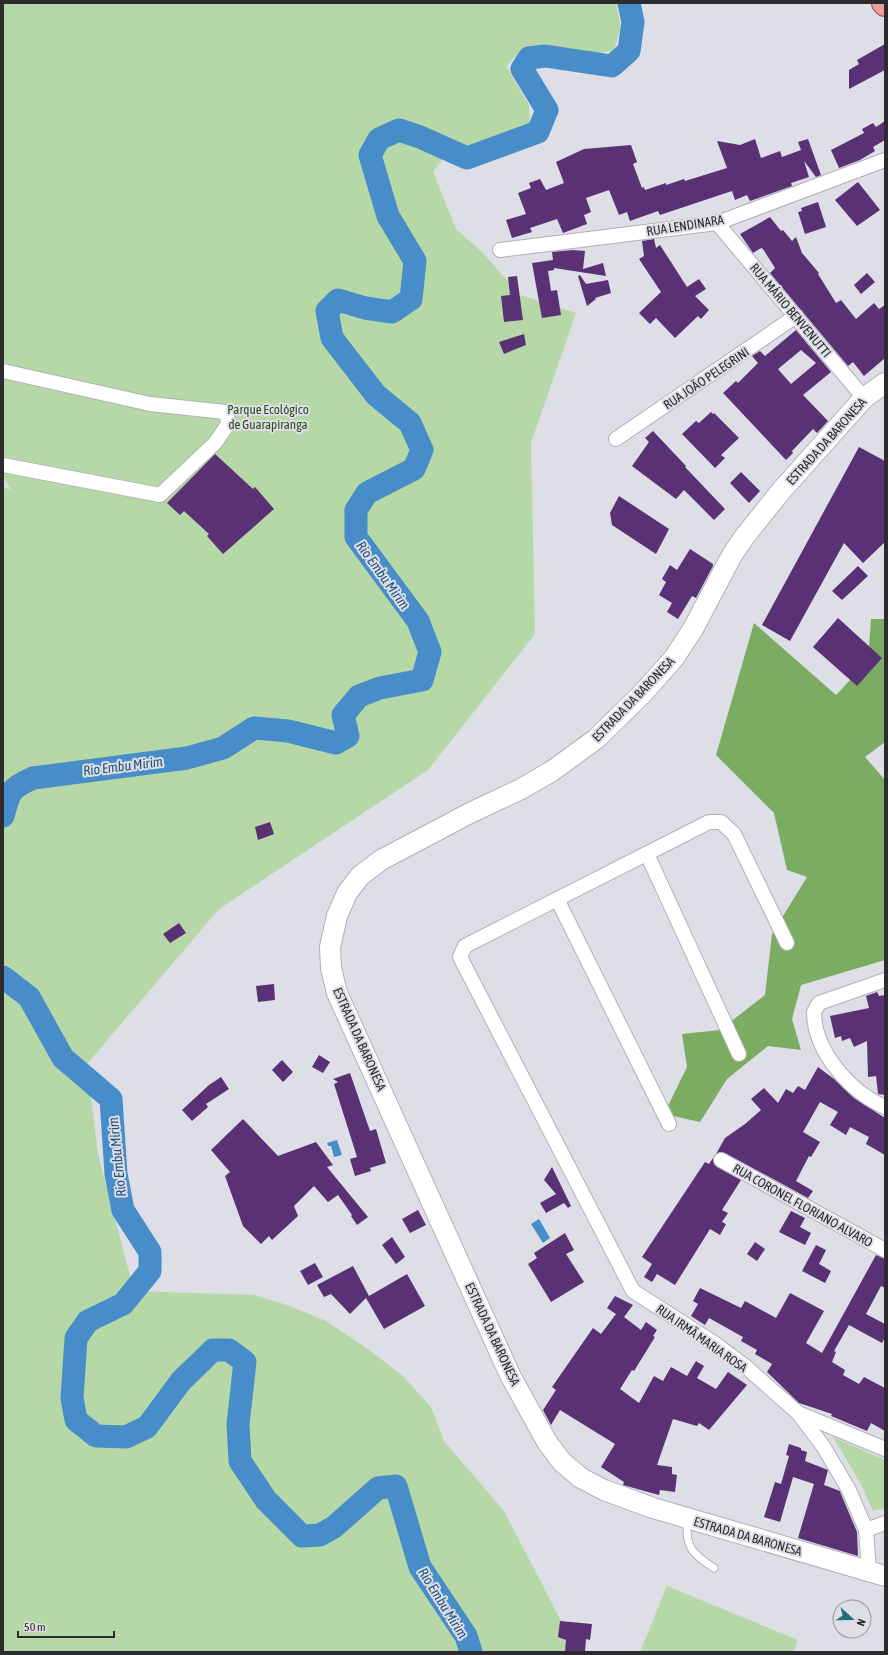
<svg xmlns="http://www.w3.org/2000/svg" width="888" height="1655" font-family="'Asap Condensed',sans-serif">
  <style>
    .green { fill: #b6d7a6 }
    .forest { fill: #7bac62 }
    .water { fill: #468dc9 }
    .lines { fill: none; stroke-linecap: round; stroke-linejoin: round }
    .river { stroke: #468dc9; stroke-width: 23 }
    .building { fill: #593174; fill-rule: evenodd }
    .service-casing { stroke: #b0b1b8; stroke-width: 9 }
    .minor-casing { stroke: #b0b1b8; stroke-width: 16 }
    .secondary-casing { stroke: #b0b1b8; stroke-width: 22 }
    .primary-casing { stroke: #a04b4f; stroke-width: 24 }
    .service { stroke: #fff; stroke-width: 7 }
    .minor { stroke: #fff; stroke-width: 14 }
    .secondary { stroke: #fff; stroke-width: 20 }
    .primary { stroke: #ec9da0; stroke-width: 22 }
    .labels { text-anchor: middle; stroke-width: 4; stroke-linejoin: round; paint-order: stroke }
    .street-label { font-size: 13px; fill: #2c2c2f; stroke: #dddee6 }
    .park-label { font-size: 13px; fill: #2c4c19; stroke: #dddee6 }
    .water-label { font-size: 14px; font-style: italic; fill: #21547d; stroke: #dddee6 }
  </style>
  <rect width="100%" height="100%" fill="#dddee6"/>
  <g class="green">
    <path d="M3,3H616L621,27L614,50L593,54L547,45L520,51L506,66L529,105L530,123L487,145L450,149L433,172L456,229L483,253L520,295L576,313L531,443L535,634L428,770L219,909L87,1064L98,1154L134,1291L254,1295L287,1305L326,1321L368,1349L403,1376L431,1407L444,1441L504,1511L571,1640L583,1652H3V488L11,489L3,477Z"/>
    <path d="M833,1437L885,1460V1508L873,1511L861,1484Z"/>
    <path d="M667,1586L798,1640L793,1652H640Z"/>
  </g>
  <path class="forest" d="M871,619H885V742L865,757L885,780V960L801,985L792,1019L801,1050L768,1046L727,1079L700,1122L664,1114L687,1067L682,1034L720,1030L765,995L772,934L807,877L787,870L774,813L716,755L754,623L836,695L868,661Z"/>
  <g class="water">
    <path d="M337,1140L342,1155L334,1157L331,1146H328L327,1143Z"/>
    <path d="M539,1219L550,1238L543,1243L531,1224Z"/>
  </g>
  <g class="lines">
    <g class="river">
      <path d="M3,816C10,791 9,789 33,778L187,758L223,748L254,728L288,731L336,743L348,736L343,715L359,696L380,688L422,680L430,652L418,621L356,537V510L367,493L414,469L422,450L410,423L376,395L332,338L327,311L338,300L365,308L392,312L411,299L415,261L388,216L370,155L379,139L399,130L420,137L467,158L538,132L547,110L522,69L529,58L545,56L612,66L629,51L633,22L629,3"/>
      <path d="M3,977L29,997L63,1058L111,1099L116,1174L123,1210L150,1252V1271L123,1304L88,1321L76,1338L72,1398L76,1420L96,1436L126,1437L147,1427L181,1381L213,1350H229L245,1362L238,1424L240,1461L266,1500L302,1536L320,1535L334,1527L378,1488L396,1486L420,1567L466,1636L471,1652"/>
    </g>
  </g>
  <g class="building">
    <path d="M885,44V70L849,89V70L859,64L857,60Z"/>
    <path d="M885,121V140L873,147L875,151L860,160L839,168L831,150L864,133L862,129L873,123L876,127Z"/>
    <path d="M755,139L761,158L780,151L782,157L801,150L798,142L808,139L821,175L816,177L804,161L809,177L791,183L792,186L750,201L747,195L735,200L732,191L660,215L658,211L630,221L627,212L619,215L609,190L586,198L591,212L584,215L587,224L563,233L557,219L530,228L532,232L512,238L506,220L526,214L518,193L531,188L529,183L540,179L546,190L564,183L556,162L584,149L631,145L637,162L633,164L642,188L644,187L645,190L666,183V185L684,179L685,181L727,168L717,141L740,145Z"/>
    <path d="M858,182L880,210L857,226L835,200Z"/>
    <path d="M818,202L826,227L805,234L798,212L802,211L801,208Z"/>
    <path d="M770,217L781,231L783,230L792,241L796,237L802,253L819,273L818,274L836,303L841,300L856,319L874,303L879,309L885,305V358L864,376L853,362L848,366L770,273L775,268L763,249L761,248L753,253L740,234Z"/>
    <path d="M654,239L656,248L660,245L687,287L699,279L706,289L695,296L709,310L701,319L698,316L675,338L656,318L650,324L639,313L661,292L639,259L644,256L642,241Z"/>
    <path d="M573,250L585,251L583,269L603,263L606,276L554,268V270L548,271L551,291L557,290L561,315L542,318L532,263L553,260L552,252Z"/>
    <path d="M867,273L875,282L861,294L854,285Z"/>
    <path d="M580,275L586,284L608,280L611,293L595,298L596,299L587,306L578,276Z"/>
    <path d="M517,276L523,320L504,322L501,296L510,295L508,277Z"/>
    <path d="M796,330L831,372L803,395L828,421L817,433L813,429L792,451L793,453L786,460L723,393L736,381L738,383L758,363L752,356L760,351L765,356ZM801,350L816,363L791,384L778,369Z"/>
    <path d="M524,334L526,345L504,354L499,342Z"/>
    <path d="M711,412L713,414L714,413L739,438L721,455L725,458L715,468L682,434L696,421L699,423Z"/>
    <path d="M653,431L686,466L685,467L725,509L714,520L684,490L676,499L632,466L649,442L645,438Z"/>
    <path d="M859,447L885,461V542L863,563L844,543L790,641L762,625Z"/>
    <path d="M215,454L253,489L255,487L274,509L223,554L207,536L209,534L184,511L180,515L167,503Z"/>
    <path d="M741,472L760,491L749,503L730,483Z"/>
    <path d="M619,496L669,529L656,554L612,525L610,513Z"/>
    <path d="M690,549L713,564V566L696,598L692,596L678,619L667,612L672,603L659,595L666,582L662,579L670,565L677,570Z"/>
    <path d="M858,566L868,576L842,600L832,591Z"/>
    <path d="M838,618L882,658L857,686L813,647Z"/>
    <path d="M270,822L274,834L258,840L255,827Z"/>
    <path d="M179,923L186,933L170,943L163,934Z"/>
    <path d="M274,984L275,1000L258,1002L256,986Z"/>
    <path d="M877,992L879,996L885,995V1095L878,1094L876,1076L868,1077L867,1041L854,1047L850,1038L842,1041L841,1036L835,1038L830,1016L869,1008L866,996Z"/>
    <path d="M319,1055L330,1062L323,1073L312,1067Z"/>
    <path d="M282,1060L293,1072L283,1082L272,1070Z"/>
    <path d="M818,1067L834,1079L854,1098L885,1118V1155L866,1144L869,1137L850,1127L846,1135L830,1125L838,1112L820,1102L803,1132L820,1142L811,1157L809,1156L796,1181L813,1191L808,1198L725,1153L720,1152L716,1154L725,1138L745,1124L761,1110L751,1099L764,1088L778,1103L786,1089L793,1093L798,1086L805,1090Z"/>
    <path d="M350,1073L370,1131L376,1129L386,1163L370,1168L371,1171L355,1176L350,1159L357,1157L334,1084L338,1082L333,1079Z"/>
    <path d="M221,1077L229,1089L206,1104L208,1107L192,1121L182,1110L209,1085Z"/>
    <path d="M243,1119L278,1156L316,1142L333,1165L327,1167L368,1217L357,1225L351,1216L352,1215L338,1195L328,1202L314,1186L294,1206L298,1216L272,1240L269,1236L261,1244L243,1226L225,1176L230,1172L211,1150Z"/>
    <path d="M713,1158L714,1164L717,1167L741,1180L722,1210L728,1213L722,1222L726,1224L720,1235L710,1229L675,1285L657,1274L652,1282L644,1277L652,1264L642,1257L705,1162L709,1164Z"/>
    <path d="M552,1167L571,1206L568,1208L564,1203L546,1213L540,1203L556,1194L544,1180Z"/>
    <path d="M418,1210L426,1225L410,1233L402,1219Z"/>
    <path d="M791,1211L805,1218L800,1227L811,1233L805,1245L779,1232Z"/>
    <path d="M565,1233L574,1250L566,1254L584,1282L551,1302L528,1264L537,1258L534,1253Z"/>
    <path d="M392,1237L405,1257L396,1264L382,1245Z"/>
    <path d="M755,1242L765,1249L757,1261L747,1254Z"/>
    <path d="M816,1245L826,1250L819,1264L831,1271L825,1283L802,1271Z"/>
    <path d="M876,1255L885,1259V1288L881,1286L866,1314L885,1324V1337L882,1343L849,1325L834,1351L836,1352L832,1362L845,1370L843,1375L859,1384L864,1377L885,1388V1431L871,1423L867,1431L831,1416L832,1414L799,1403L767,1372L772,1364L755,1354L757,1350L741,1341L743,1337L709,1318L705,1325L691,1316L698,1304L693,1301L700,1288L741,1308L745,1301L776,1318L790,1293L824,1311L806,1343L822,1353Z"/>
    <path d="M315,1263L323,1277L308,1285L300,1271Z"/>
    <path d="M353,1266L369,1296L407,1274L425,1306L384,1329L366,1298L350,1314L331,1294L324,1297L317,1285Z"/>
    <path d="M615,1296L633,1305L624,1317L641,1330L646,1322L657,1330L653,1336L655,1337L634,1371L632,1370L620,1389L639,1403L654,1376L663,1381L671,1367L687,1376L696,1361L704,1366L697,1378L716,1389L728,1372L747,1385L709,1430L699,1423L697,1426L673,1419L657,1465L672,1467V1474L677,1475L675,1492L660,1490L659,1495L623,1485L624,1482L601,1467L615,1444L560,1410L551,1425L543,1410L556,1390L552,1387L593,1328L601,1334L616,1314L607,1308Z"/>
    <path d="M789,1444L801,1448V1450L807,1452L805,1461L828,1470L824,1485L840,1491L841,1494L857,1532L858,1556L798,1538L814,1484L793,1477L780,1522L764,1517L775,1482L781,1484L789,1456L786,1455Z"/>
    <path d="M560,1621L592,1624L590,1640L586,1639L585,1652H565L566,1640L558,1637Z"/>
  </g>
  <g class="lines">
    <defs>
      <path id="service" d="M688,1519C684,1546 692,1554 714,1568"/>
      <g id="minor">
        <path d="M717,223L864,398"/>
        <path d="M500,250L717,223L885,160"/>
        <path d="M3,371L150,404L225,412L229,423L215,443L160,495L3,465"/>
        <path d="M616,439L796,316"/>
        <path d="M647,854L739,1054"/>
        <path d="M557,899L669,1124"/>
        <path d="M787,943L734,834L721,822H709L465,946L460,957L633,1291L717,1345L745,1366L798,1413L823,1446L849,1490L866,1530L869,1572"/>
        <path d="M885,980L819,1003L814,1012C814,1051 850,1092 885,1107"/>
        <path d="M721,1160L885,1250"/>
        <path d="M798,1413L885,1449"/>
        <path d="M866,1530L885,1523"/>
      </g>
      <path id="secondary" d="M885,383L864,398L781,491L745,536L732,555L693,629L674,658L643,693L596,739L552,771L521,789L470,813L381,860L360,876L347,893L337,916L330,947L331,968L337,993L510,1375L547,1442L562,1462L581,1478L604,1490L653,1508L885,1576"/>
      <path id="primary" d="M883,3L885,5"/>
    </defs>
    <use href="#service" class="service-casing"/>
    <use href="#minor" class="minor-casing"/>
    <use href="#secondary" class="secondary-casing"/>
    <use href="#primary" class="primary-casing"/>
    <use href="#service" class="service"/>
    <use href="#minor" class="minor"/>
    <use href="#secondary" class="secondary"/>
    <use href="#primary" class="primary"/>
  </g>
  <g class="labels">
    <g class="street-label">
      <text transform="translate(685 225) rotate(-9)" y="5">RUA LENDINARA</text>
      <text transform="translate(791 310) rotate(50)" y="5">RUA MÁRIO BENVENUTTI</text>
      <text transform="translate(706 378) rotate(-34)" y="5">RUA JOÃO PELEGRINI</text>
      <text transform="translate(826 441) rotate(-48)" y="5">ESTRADA DA BARONESA</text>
      <text transform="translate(633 699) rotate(-46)" y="5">ESTRADA DA BARONESA</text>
      <text transform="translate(360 1039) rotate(66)" y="5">ESTRADA DA BARONESA</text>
      <text transform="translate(803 1205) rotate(29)" y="5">RUA CORONEL FLORIANO ALVARO</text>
      <text transform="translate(493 1334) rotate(65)" y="5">ESTRADA DA BARONESA</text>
      <text transform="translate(702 1338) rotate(35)" y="5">RUA IRMÃ MARIA ROSA</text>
      <text transform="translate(748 1536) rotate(16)" y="5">ESTRADA DA BARONESA</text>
    </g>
    <g class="park-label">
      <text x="268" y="414">Parque Ecológico<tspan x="268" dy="15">de Guarapiranga</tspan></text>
    </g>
    <g class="water-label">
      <text transform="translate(383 575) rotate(54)" y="5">Rio Embu Mirim</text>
      <text transform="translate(123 766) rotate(-7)" y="5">Rio Embu Mirim</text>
      <text transform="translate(117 1157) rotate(-96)" y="5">Rio Embu Mirim</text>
      <text transform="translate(443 1603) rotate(58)" y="5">Rio Embu Mirim</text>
    </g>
  </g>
  <rect width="888" height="1655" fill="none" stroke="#2c2c2f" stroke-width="8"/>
  <g transform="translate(852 1619) rotate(111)"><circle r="19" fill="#dddee6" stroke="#96979d"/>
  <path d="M0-3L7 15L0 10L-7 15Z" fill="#266f79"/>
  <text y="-6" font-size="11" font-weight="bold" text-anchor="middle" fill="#2c2c2f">N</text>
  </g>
  <path d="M18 1631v6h96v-6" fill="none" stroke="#2c2c2f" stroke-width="2"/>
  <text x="24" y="1631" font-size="12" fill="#2c2c2f" stroke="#dddee6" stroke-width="3" paint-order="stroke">50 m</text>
</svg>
